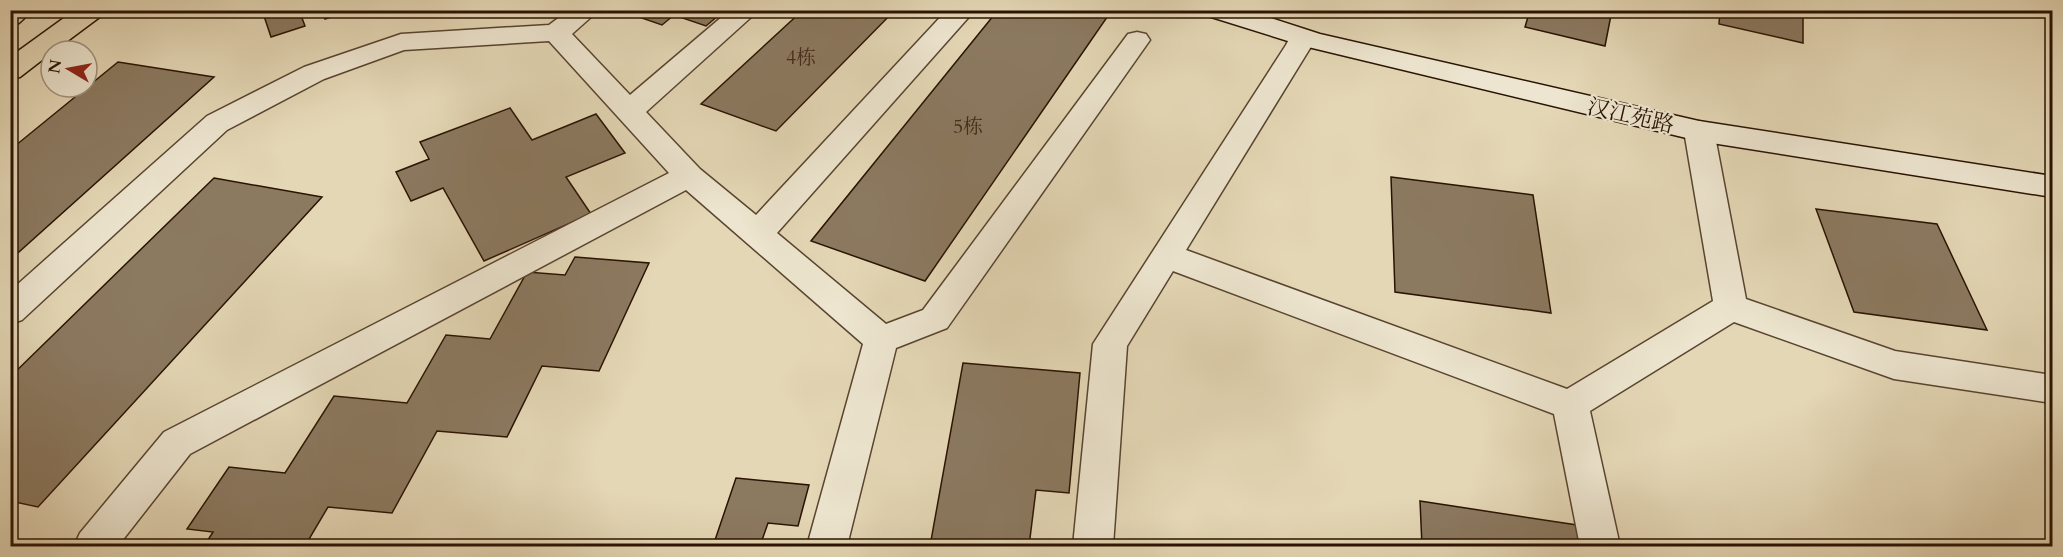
<svg xmlns="http://www.w3.org/2000/svg" width="2063" height="557" font-family="Cardo,'Noto Serif SC',serif">
  <style>
    .building { fill: #8b7960; stroke: #2a1303; stroke-width: 1.5 }
    .lines { fill: none; stroke-linecap: round; stroke-linejoin: round }
    .street-casing { stroke: #584430; stroke-width: 3 }
    .secondary-casing { stroke: #2a1303; stroke-width: 3 }
    .primary-casing { stroke: #2a1303; stroke-width: 3 }
    .street { fill: #ede5cf; fill-rule: evenodd }
    .secondary { fill: #ede5cf; fill-rule: evenodd }
    .primary { fill: #e4d7b5; fill-rule: evenodd }
    .labels { text-anchor: middle; stroke-width: 4.5; stroke-linejoin: round; paint-order: stroke }
    .number-label { font-size: 20px; fill: #422c1a }
    .street-label { font-size: 22px; fill: #2a1303; stroke: #ede5cf }
  </style>
  <rect width="100%" height="100%" fill="#e4d7b5"/>
  <filter id="stains"><feTurbulence type="fractalNoise" baseFrequency=".00333" numOctaves="4"/><feColorMatrix values="0 0 0 0 .2 0 0 0 0 .09 0 0 0 0 .02 0 0 0 .5 -.17"/></filter>
  <radialGradient id="worn" r=".72"><stop offset=".6" stop-color="#630" stop-opacity="0"/><stop offset="1" stop-color="#630" stop-opacity=".3"/></radialGradient>
  <g class="building">
    <path d="M262,10H299L305,26L271,37Z"/>
    <path d="M322,10H354L325,19Z"/>
    <path d="M638,10H725L706,26L674,15L662,25L633,15Z"/>
    <path d="M803,10H895L776,131L701,104Z"/>
    <path d="M998,10H1112L925,281L811,241Z"/>
    <path d="M1530,10H1612L1605,46L1525,27Z"/>
    <path d="M1720,10H1803V43L1719,24Z"/>
    <path d="M118,62L214,77L10,260V150Z"/>
    <path d="M510,108L532,140L596,114L625,153L566,177L591,214L484,261L443,188L411,201L396,172L429,159L420,142Z"/>
    <path d="M1391,177L1533,195L1551,313L1395,292Z"/>
    <path d="M214,178L322,197L38,507L10,501V377Z"/>
    <path d="M1816,209L1937,224L1987,330L1854,312Z"/>
    <path d="M575,257L649,263L599,371L542,366L507,437L437,431L392,513L328,507L305,546H204L213,532L187,529L229,467L285,473L334,396L407,403L446,335L490,339L527,272L565,275Z"/>
    <path d="M963,363L1080,373L1069,493L1036,490L1029,546H930Z"/>
    <path d="M736,478L809,485L798,526L768,523L760,546H713Z"/>
    <path d="M1420,501L1577,525L1581,546H1422Z"/>
  </g>
  <g class="lines">
    <defs>
      <g id="street">
        <path d="M569,10H599L572,34L630,95L730,10H759L646,112L700,169L756,215L947,10H975L777,233L886,324L923,310L1128,34L1137,32L1146,34L1150,40L947,328L896,348L847,546H807L863,344L686,190L190,454L118,546H74L80,533L164,432L669,173L549,41L404,50L324,79L227,130L22,320L10,324V291L207,116L304,67L401,34L549,25Z"/>
        <path d="M1299,37L1309,39L1312,45L1186,250L1567,389L1713,301L1684,131L1689,124L1699,121L1709,124L1714,131L1746,299L1895,351L2052,375V403L1894,379L1734,322L1590,411L1620,546H1580L1554,414L1173,271L1127,346L1113,546H1073L1093,344L1286,45L1289,39Z"/>
      </g>
      <path id="secondary" d="M1204,10H1246L1320,34L1699,121L2052,176V197L1699,141L1304,46L1208,16Z"/>
      <g id="primary">
        <path d="M10,10H33L19,23L10,25Z"/>
        <path d="M75,10H105L101,16L54,51H51V53L20,77L10,79V57Z"/>
      </g>
    </defs>
    <use href="#street" class="street-casing"/>
    <use href="#secondary" class="secondary-casing"/>
    <use href="#primary" class="primary-casing"/>
    <use href="#street" class="street"/>
    <use href="#secondary" class="secondary"/>
    <use href="#primary" class="primary"/>
  </g>
  <g class="labels">
    <g class="number-label">
      <text x="801" y="64">4栋</text>
      <text x="968" y="133">5栋</text>
    </g>
    <g class="street-label">
      <text transform="translate(1631 115) rotate(13)" y="8">汉江苑路</text>
    </g>
  </g>
  <rect width="2063" height="557" fill="none" stroke="#e4d7b5" stroke-width="36"/>
  <rect x="12" y="12" width="2039" height="533" fill="none" stroke="#2a1303" stroke-width="3"/>
  <rect x="18" y="18" width="2027" height="521" fill="none" stroke="#2a1303" stroke-width="1.5"/>
  <g transform="translate(69 69) rotate(280)"><circle r="28" fill="#ede5cf" stroke="#9f917d" stroke-width="1.5"/>
  <path d="M0-4.5L10 22L0 15L-10 22Z" fill="#8f2418"/>
  <text y="-9" font-size="16" font-weight="bold" text-anchor="middle" fill="#2a1303">N</text>
  </g>
  <rect width="100%" height="100%" filter="url(#stains)"/>
  <rect width="100%" height="100%" fill="url(#worn)"/>
</svg>
